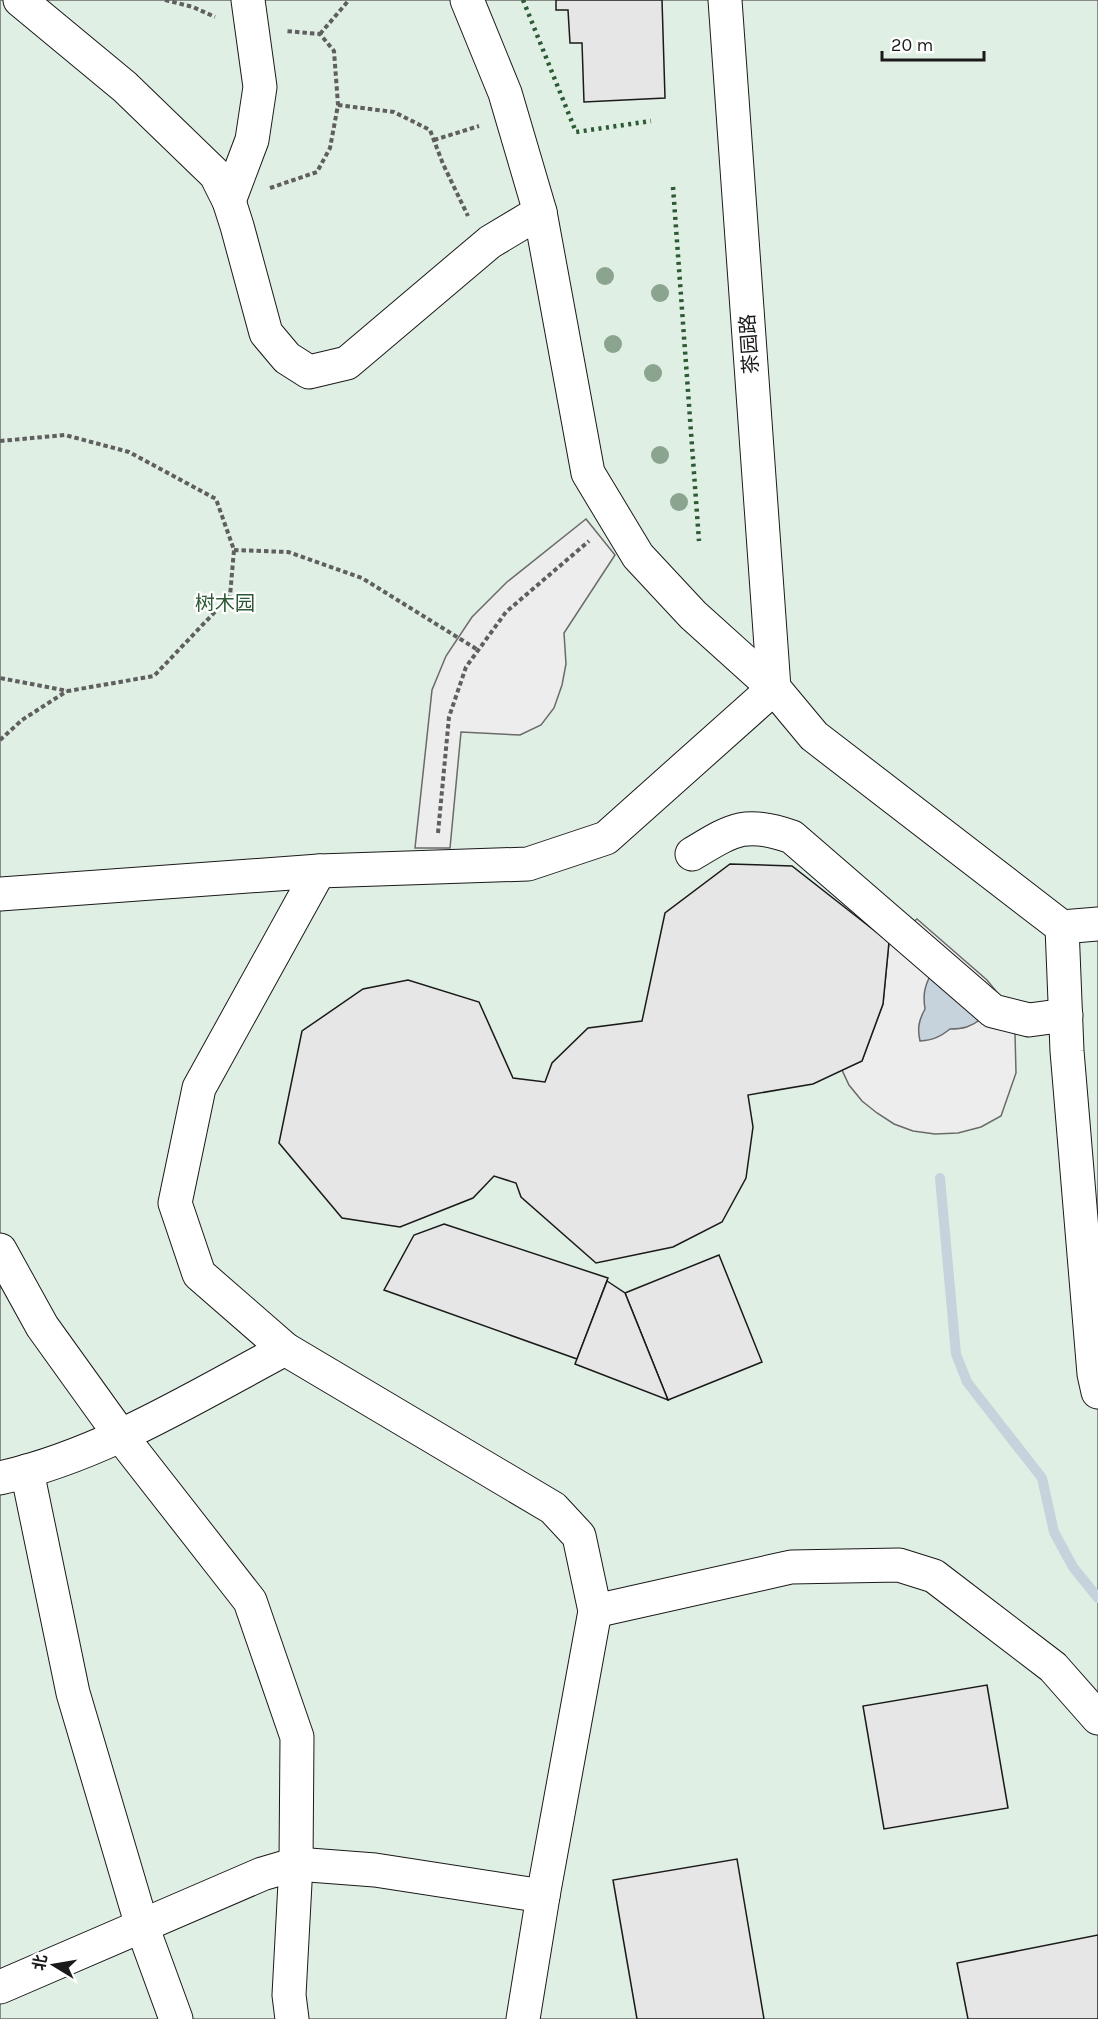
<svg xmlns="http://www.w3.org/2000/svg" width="1098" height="2019" font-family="Karla,'Noto Sans SC',sans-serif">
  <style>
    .green { fill: #e0efe3; stroke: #6a6a6a; stroke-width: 1.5 }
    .parking { fill: #ededed; stroke: #6a6a6a; stroke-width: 1.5 }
    .water { fill: #c6d2dc; stroke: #6a6a6a; stroke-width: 1.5 }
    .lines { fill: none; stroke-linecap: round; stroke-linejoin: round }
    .stream { stroke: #c6d2dc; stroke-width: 10 }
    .building { fill: #e6e6e6; stroke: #1a1a1a; stroke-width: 1.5 }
    .minor-casing { stroke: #1a1a1a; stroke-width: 35 }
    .path { stroke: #5f5f5f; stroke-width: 4; stroke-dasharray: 4.5 3; stroke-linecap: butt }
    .minor { stroke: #fff; stroke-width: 33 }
    .hedge { stroke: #2b5a34; stroke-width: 4.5; stroke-dasharray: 3 4.5; stroke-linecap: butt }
    .tree { fill: #8aa48f }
    .labels { text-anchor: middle; stroke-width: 4.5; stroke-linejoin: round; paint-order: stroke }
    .street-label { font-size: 20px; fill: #1a1a1a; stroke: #fff }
    .park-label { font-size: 20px; fill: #2b5a34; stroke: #fff }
  </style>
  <rect width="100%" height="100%" fill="#fff"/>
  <rect class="green" x="0" y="0" width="1098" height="2019"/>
  <g class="parking">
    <path d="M586,519L615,555L564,633L566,664L562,685L554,708L541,725L520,735L461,732L450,848H415L432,690L446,656L472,617L507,582Z"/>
    <path d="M917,919L987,980L1005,1002L1015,1034L1016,1073L1001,1116L981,1127L958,1133L935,1134L913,1131L894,1124L877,1113L862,1101L849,1085L842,1070L862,1061L883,1004L889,942Z"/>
  </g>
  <path class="water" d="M930,976L981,1019C971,1027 963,1029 950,1029C940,1037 933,1040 920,1041C917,1028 919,1020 925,1009C923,996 924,988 930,976Z"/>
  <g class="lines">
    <path class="stream" d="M940,1178L956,1354L967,1382L1042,1478L1054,1532L1073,1567L1098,1598"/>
  </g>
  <g class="building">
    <path d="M556,0H662L665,98L584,102L582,43H570L568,10H556Z"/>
    <path d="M730,864L792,866L889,942L883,1004L862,1061L813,1084L748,1095L753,1127L746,1178L722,1222L673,1247L596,1263L521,1197L516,1183L494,1176L473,1198L400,1227L342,1218L279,1143L302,1031L363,989L408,980L479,1002L513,1078L545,1082L552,1063L588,1028L642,1021L665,913Z"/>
    <path d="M444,1224L608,1278L577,1359L384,1290L414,1235Z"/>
    <path d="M719,1255L762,1362L668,1400L625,1293Z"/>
    <path d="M607,1281L625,1293L668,1400L575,1364Z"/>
    <path d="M987,1685L1008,1808L884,1829L863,1706Z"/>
    <path d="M737,1859L764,2019H637L613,1880Z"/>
    <path d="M1098,1935V2019H968L957,1963Z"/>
  </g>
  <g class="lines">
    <defs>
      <g id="minor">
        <path d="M20,0L125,87L216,175L229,201L237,226L266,333L287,358L309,372L347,363L490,242L540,212"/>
        <path d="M467,0L505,93L540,212L588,473L638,556L693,615L774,688L814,736L1062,927L1098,924"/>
        <path d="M725,0L774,688"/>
        <path d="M229,201L252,140L260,87L248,0"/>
        <path d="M692,854C732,830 745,820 792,837L993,1011L1029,1020L1066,1015"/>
        <path d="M319,871L199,1088L175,1203L199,1274L285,1349L553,1508L579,1536L595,1611L791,1567L899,1565L934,1576L1053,1667L1098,1718"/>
        <path d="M0,894L319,871L528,864L606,838L774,688"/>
        <path d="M1062,927L1067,1051L1094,1374L1098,1392"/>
        <path d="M0,1250L42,1326L121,1436L250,1601L297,1737L296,1864L289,1995L292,2019"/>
        <path d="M27,1471L73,1693L142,1926L176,2019"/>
        <path d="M0,1478C102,1455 193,1398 285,1349"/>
        <path d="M0,1987L262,1874L296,1864L375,1870L543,1896"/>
        <path d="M523,2019L543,1896L595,1611"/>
      </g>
    </defs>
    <use href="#minor" class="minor-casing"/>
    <g class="path">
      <path d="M165,0L193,7L215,17"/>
      <path d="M320,34L349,0"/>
      <path d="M338,105L394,112L430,130L443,164L468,216"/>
      <path d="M434,140L479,126"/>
      <path d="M270,188L317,172L330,148L338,105L334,51L320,34L285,31"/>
      <path d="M0,441L65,435L129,452L216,499L234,550L230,596L154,676L68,691L0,678"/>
      <path d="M234,550L288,552L362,578L478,650"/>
      <path d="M0,740L22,720L67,691"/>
      <path d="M438,833L449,717L466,667L506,612L589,541"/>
    </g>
    <use href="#minor" class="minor"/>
    <g class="hedge">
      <path d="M523,0L576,132L651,121"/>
      <path d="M673,187L699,541"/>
    </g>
  </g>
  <g class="tree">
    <circle cx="605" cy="276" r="9"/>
    <circle cx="660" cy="293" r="9"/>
    <circle cx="613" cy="344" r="9"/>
    <circle cx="653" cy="373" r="9"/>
    <circle cx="660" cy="455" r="9"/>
    <circle cx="679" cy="502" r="9"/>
  </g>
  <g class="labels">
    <g class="street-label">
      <text transform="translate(749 344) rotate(-94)" y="7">茶园路</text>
    </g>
    <g class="park-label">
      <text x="225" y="610">树木园</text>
    </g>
  </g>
  <g transform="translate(54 1965) rotate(281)" stroke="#ffffff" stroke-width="4.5" paint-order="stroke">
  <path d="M0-4.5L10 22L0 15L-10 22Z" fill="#1a1a1a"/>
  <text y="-9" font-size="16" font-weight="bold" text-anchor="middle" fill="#1a1a1a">北</text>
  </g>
  <path d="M882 51v9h102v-9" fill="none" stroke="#1a1a1a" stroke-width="3"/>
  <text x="891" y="51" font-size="18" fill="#1a1a1a" stroke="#ffffff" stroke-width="4.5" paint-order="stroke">20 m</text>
</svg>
